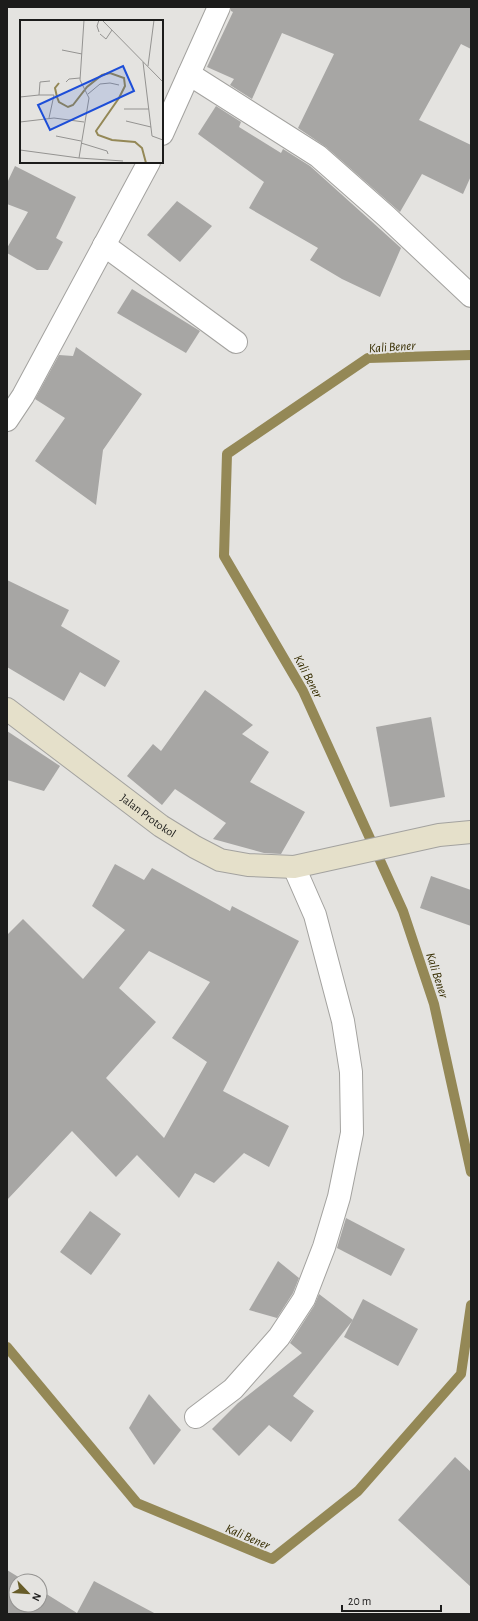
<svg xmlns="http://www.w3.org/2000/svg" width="478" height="1621" font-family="'Alegreya Sans',sans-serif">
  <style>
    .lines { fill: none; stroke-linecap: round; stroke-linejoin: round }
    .stream { stroke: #948856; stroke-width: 10 }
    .building { fill: #a7a6a4; fill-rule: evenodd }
    .street-casing { stroke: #a3a29f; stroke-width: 24 }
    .secondary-casing { stroke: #a3a29f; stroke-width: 24 }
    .street { stroke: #fff; stroke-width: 22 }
    .secondary { stroke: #e5e0ca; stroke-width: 22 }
    .labels { text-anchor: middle; stroke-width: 4; stroke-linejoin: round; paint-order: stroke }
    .street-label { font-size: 12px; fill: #1c1c1b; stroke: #e4e3e0 }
    .water-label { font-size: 13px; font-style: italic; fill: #362d01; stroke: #e4e3e0 }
    .inset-river { fill: none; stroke: #948856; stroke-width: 2 }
    .inset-road { fill: none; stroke: #949391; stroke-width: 1 }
    .view { fill: #1d4ed8; fill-opacity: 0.15; stroke: #1d4ed8; stroke-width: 2 }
    .inset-edge { fill: none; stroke: #1c1c1b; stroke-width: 2 }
  </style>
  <rect width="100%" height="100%" fill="#e4e3e0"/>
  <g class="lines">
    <g class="stream">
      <path d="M471,355L368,358L227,454L224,556L303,691L403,911L434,1004L471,1172"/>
      <path d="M7,1347L137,1503L272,1559L358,1491L461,1374L471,1305"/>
    </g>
  </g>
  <g class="building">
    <path d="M231,7H471V49L461,44L419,120L471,145V176L463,194L422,174L400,212L326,147L298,128L334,54L282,33L252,99L230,85L234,79L207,67L233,12L231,11Z"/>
    <path d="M216,106L241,122L239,127L281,153L283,149L310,166L401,248L380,297L342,279L310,260L318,248L249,208L264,182L198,134Z"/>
    <path d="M15,166L76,197L56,238L63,242L48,270H37L7,253V248L28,212L7,204V183Z"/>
    <path d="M177,201L212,226L180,262L147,235Z"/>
    <path d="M132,289L200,331L186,353L117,313Z"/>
    <path d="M76,347L142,394L103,450L96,505L35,461L65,418L35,399L59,355L73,356Z"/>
    <path d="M7,580L69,610L61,626L120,661L105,687L80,672L64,701L7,667Z"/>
    <path d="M205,690L253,725L242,734L269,752L250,782L305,812L281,854L264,853L213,839L226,823L175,789L162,805L127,776L153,744L161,751Z"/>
    <path d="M431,717L445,797L390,807L376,727Z"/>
    <path d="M7,731L60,766L44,791L7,780Z"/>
    <path d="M115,864L144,880L152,868L230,911L232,906L299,941L223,1091L289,1126L269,1167L244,1153L214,1183L195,1173L179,1198L137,1155L116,1177L72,1131L7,1200V935L23,919L83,979L125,930L92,906ZM149,951L210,982L172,1038L207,1062L164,1138L106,1078L156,1022L119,988Z"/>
    <path d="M431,876L471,890V926L420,908Z"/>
    <path d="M90,1211L121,1234L91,1275L60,1252Z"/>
    <path d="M346,1218L405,1249L391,1276L337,1248Z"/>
    <path d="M278,1261L299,1278L293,1293L277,1318L249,1310Z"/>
    <path d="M319,1294L353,1320L293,1396L314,1411L291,1442L269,1425L239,1456L212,1429L238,1403L302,1353L290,1343L314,1306Z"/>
    <path d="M363,1299L418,1329L398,1366L344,1337Z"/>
    <path d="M149,1394L181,1430L154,1465L129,1428Z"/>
    <path d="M455,1457L471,1472V1587L398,1520Z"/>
    <path d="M7,1570L25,1581H16V1605H40V1590L77,1613L94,1581L156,1614H7Z"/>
  </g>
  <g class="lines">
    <defs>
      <g id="street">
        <path d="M189,74L318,156L386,216L471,296"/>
        <path d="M162,134L219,7"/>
        <path d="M104,245L236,342"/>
        <path d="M7,420L23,396L149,162"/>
        <path d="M196,1417L233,1389L279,1337L304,1299L324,1247L339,1197L352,1133L351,1072L343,1021L315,915L294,867"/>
      </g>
      <g id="secondary">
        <path id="s1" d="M7,709L161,826L195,847L220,860L248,865L294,867L439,835L471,832"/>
      </g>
    </defs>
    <use href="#street" class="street-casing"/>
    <use href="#secondary" class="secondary-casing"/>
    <use href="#street" class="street"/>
    <use href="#secondary" class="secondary"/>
  </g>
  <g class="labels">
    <g class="street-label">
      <text dy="4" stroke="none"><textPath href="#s1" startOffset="177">Jalan Protokol</textPath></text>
    </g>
    <g class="water-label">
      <text transform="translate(392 346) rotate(-4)" y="5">Kali Bener</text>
      <text transform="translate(309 676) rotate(62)" y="5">Kali Bener</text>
      <text transform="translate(438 975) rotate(72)" y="5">Kali Bener</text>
      <text transform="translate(248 1536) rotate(23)" y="5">Kali Bener</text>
    </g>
  </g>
  <g transform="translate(20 20)">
    <rect width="143" height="143" fill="#e4e3e0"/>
    <path class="inset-river" d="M39,63L35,68L37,77L39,82L48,87L53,85L67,67L82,55L90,53L104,58L105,66L99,78L76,111L78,115L92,120L115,122L122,128L126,143"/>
    <path class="inset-road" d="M82,0L143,62M79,12L77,6L79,0M80,14L86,19L92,10M42,30L62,34M123,42L132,116L143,120M128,46L134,0M46,62L49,59L60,58M68,74L80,64L90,63L99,65M19,75H34L29,98M0,77L19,75L20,62L30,61M104,89H129M106,101L131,107M0,102L34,98L64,102M36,116L61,121M61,123L87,131L88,134M0,130L59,138L69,78L60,60L64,0M59,138L103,141"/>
    <path class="view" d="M103,46L114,71L30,110L18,85Z"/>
    <rect width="143" height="143" class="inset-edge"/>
  </g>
  <rect width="478" height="1621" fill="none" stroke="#1c1c1b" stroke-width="16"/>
  <g transform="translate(28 1593) rotate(115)"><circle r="19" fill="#e4e3e0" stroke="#949391"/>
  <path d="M0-3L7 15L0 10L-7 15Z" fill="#675c28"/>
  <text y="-6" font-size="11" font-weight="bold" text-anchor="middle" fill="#1c1c1b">N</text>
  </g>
  <path d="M342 1605v6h99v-6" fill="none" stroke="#1c1c1b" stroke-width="2"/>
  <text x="348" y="1605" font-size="12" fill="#1c1c1b" stroke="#e4e3e0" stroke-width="3" paint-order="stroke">20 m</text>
</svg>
